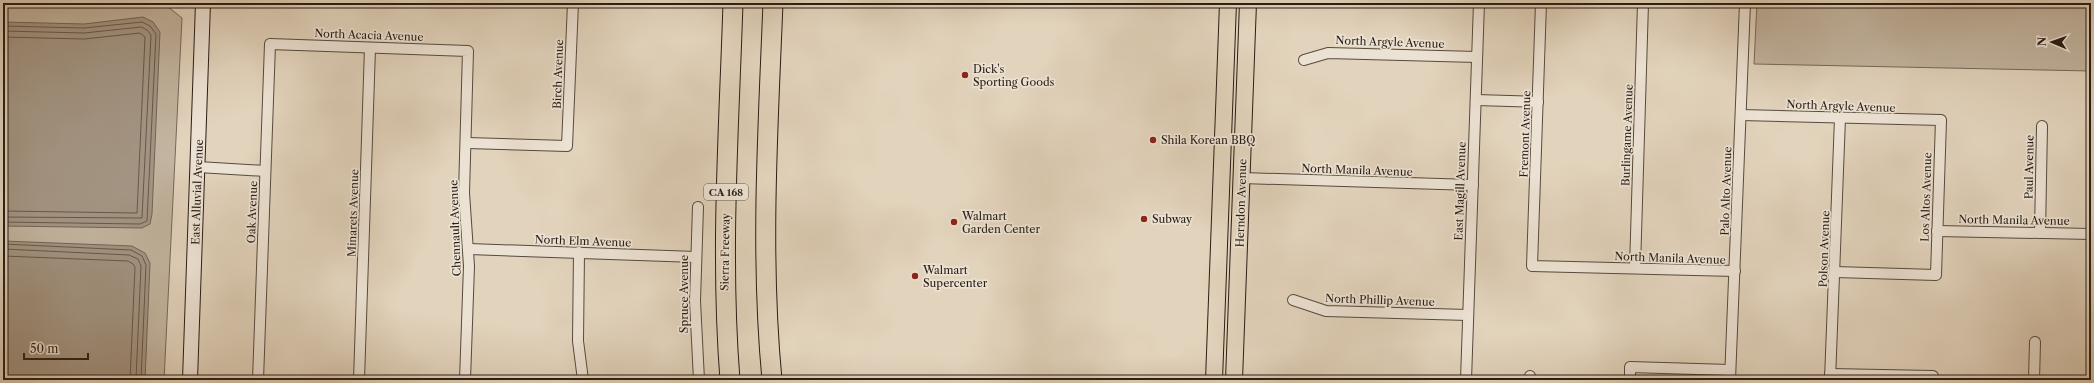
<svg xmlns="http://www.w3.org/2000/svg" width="2094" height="383" font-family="'Libre Caslon Text',serif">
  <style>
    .green { fill: #c2b49f; stroke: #75685a }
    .water { fill: #a39583; stroke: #726557 }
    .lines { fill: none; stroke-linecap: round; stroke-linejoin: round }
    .shore { stroke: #66594c; stroke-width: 1 }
    .street-casing { stroke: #564a3e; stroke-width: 12 }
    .secondary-casing { stroke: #281d14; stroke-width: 16 }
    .primary-casing { stroke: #281d14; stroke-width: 18 }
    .highway-casing { stroke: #281d14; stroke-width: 21 }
    .street { stroke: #ece2d3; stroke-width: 10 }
    .secondary { stroke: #ece2d3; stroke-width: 14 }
    .primary { stroke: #e2d3bc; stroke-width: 16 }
    .highway { stroke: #e2d3bc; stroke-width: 19 }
    .poi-dot { fill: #8f2418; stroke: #ece2d3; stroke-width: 1.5 }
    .labels { text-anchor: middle; stroke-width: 3.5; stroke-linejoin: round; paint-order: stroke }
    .shield { fill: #ece2d3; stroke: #63584d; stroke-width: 1 }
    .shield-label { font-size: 10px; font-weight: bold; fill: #281d14 }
    .street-label { font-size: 11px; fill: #281d14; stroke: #ece2d3 }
    .poi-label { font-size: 11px; fill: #281d14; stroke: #ece2d3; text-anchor: start }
  </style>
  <rect width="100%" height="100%" fill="#e2d3bc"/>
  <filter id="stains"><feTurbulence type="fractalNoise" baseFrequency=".005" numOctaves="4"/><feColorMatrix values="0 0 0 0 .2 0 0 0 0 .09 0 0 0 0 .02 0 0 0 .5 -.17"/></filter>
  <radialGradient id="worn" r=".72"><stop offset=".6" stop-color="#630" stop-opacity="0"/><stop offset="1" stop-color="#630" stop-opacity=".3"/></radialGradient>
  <g class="green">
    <path d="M3,3H163L182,18L164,380H3Z"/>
    <path d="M1757,3H2091V71L1754,64Z"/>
  </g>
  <g class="water">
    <path d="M143,17L153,22L160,32L152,214L150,224L142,228L3,226V22L84,24Z"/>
    <path d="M3,241L132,246L145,253L150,263L145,380H3Z"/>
  </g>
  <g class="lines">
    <g class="shore">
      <path d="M3,26L84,28L142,22L150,26L156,34L147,221L140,224L3,222"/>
      <path d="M3,31L84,33L141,27L147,30L151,35L142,218L3,217"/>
      <path d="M3,37L84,39L140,33L145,37L137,213L3,211"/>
      <path d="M3,244L131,250L142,256L146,265L141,380"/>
      <path d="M3,249L129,255L138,259L141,266L136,380"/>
      <path d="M3,256L128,261L133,264L135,267L130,380"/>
    </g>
    <defs>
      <g id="street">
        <path d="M1541,3L1532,266L1735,271"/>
        <path d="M1304,60L1328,53L1477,57"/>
        <path d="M1476,100L1538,102"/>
        <path d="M1741,115L1941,120L1936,275L1835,272"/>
        <path d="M467,143L567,146L573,3"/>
        <path d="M198,167L265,171"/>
        <path d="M1242,178L1473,185"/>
        <path d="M698,207L695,301L699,380"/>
        <path d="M1937,231L2091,234"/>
        <path d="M2040,233L2042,126"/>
        <path d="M469,249L696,257"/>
        <path d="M579,252L578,341L583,380"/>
        <path d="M1635,268L1643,3"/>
        <path d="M1293,300L1326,311L1468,315"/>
        <path d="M1830,374L1933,376V380"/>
        <path d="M258,380L270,44L468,51L464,193L469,266L465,380"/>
        <path d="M359,380L370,48"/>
        <path d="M1466,380L1479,3"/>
        <path d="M1530,380V376"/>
        <path d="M1630,380V367L1730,370"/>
        <path d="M1730,380L1745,3"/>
        <path d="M1830,380L1840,118"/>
        <path d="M2034,380L2035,342"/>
      </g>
      <path id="secondary" d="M190,380L203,3"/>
      <g id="primary">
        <path d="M1214,380L1228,3"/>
        <path d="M1234,380L1248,3"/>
      </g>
      <g id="highway">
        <path d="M730,380C720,254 729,129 733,3"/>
        <path d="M772,380C760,255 768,128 773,3"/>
      </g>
    </defs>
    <use href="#street" class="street-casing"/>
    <use href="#secondary" class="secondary-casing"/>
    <use href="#primary" class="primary-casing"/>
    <use href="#highway" class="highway-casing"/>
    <use href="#street" class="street"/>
    <use href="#secondary" class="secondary"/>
    <use href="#primary" class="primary"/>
    <use href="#highway" class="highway"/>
  </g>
  <g class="poi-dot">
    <circle cx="965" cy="75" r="4"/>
    <circle cx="1153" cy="140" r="4"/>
    <circle cx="1144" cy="219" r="4"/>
    <circle cx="954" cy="222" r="4"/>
    <circle cx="915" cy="276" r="4"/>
  </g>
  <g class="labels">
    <rect class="shield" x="704" y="184" width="44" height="16" rx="3"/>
    <g class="shield-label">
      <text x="726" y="196">CA 168</text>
    </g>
    <g class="street-label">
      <text transform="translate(369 35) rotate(2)" y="4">North Acacia Avenue</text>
      <text transform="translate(1390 42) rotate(2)" y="4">North Argyle Avenue</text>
      <text transform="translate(558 74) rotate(-88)" y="4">Birch Avenue</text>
      <text transform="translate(1841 106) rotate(2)" y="4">North Argyle Avenue</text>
      <text transform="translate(1525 134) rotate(-88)" y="4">Fremont Avenue</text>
      <text transform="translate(1627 135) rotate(-88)" y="4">Burlingame Avenue</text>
      <text transform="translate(2029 167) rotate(-89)" y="4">Paul Avenue</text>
      <text transform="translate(1357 170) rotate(2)" y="4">North Manila Avenue</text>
      <text transform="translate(1460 191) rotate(-88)" y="4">East Magill Avenue</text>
      <text transform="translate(1726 191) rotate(-88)" y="4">Palo Alto Avenue</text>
      <text transform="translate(197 192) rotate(-88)" y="4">East Alluvial Avenue</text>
      <text transform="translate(1926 197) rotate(-88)" y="4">Los Altos Avenue</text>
      <text transform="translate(1241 203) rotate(-88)" y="4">Herndon Avenue</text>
      <text transform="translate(252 212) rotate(-88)" y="4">Oak Avenue</text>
      <text transform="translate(353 213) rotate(-88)" y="4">Minarets Avenue</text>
      <text transform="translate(2014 220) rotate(1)" y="4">North Manila Avenue</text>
      <text transform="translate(455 228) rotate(-92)" y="4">Chennault Avenue</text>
      <text transform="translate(583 241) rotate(2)" y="4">North Elm Avenue</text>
      <text transform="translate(1824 249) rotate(-88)" y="4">Polson Avenue</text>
      <text transform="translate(725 252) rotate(-89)" y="4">Sierra Freeway</text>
      <text transform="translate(1670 258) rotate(2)" y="4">North Manila Avenue</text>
      <text transform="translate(684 294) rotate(-90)" y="4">Spruce Avenue</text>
      <text transform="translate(1380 300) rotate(2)" y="4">North Phillip Avenue</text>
    </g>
    <g class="poi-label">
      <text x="973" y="73">Dick's<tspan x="973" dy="13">Sporting Goods</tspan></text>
      <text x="1161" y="144">Shila Korean BBQ</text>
      <text x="962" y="220">Walmart<tspan x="962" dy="13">Garden Center</tspan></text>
      <text x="1152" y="223">Subway</text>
      <text x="923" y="274">Walmart<tspan x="923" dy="13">Supercenter</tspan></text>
    </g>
  </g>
  <rect width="2094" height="383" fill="none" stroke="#e2d3bc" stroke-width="16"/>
  <rect x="4" y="4" width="2086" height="375" fill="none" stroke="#281d14" stroke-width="2"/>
  <rect x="8" y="8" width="2078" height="367" fill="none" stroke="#281d14"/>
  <g transform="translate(2052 42) rotate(272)" stroke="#ece2d3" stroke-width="3" paint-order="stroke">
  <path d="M0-3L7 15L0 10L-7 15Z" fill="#281d14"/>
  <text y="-6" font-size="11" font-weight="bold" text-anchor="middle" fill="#281d14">N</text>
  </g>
  <path d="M24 353v6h64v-6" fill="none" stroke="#281d14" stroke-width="2"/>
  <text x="30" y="353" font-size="12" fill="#281d14" stroke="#ece2d3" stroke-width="3" paint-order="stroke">50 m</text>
  <rect width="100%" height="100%" filter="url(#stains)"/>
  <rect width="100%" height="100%" fill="url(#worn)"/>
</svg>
